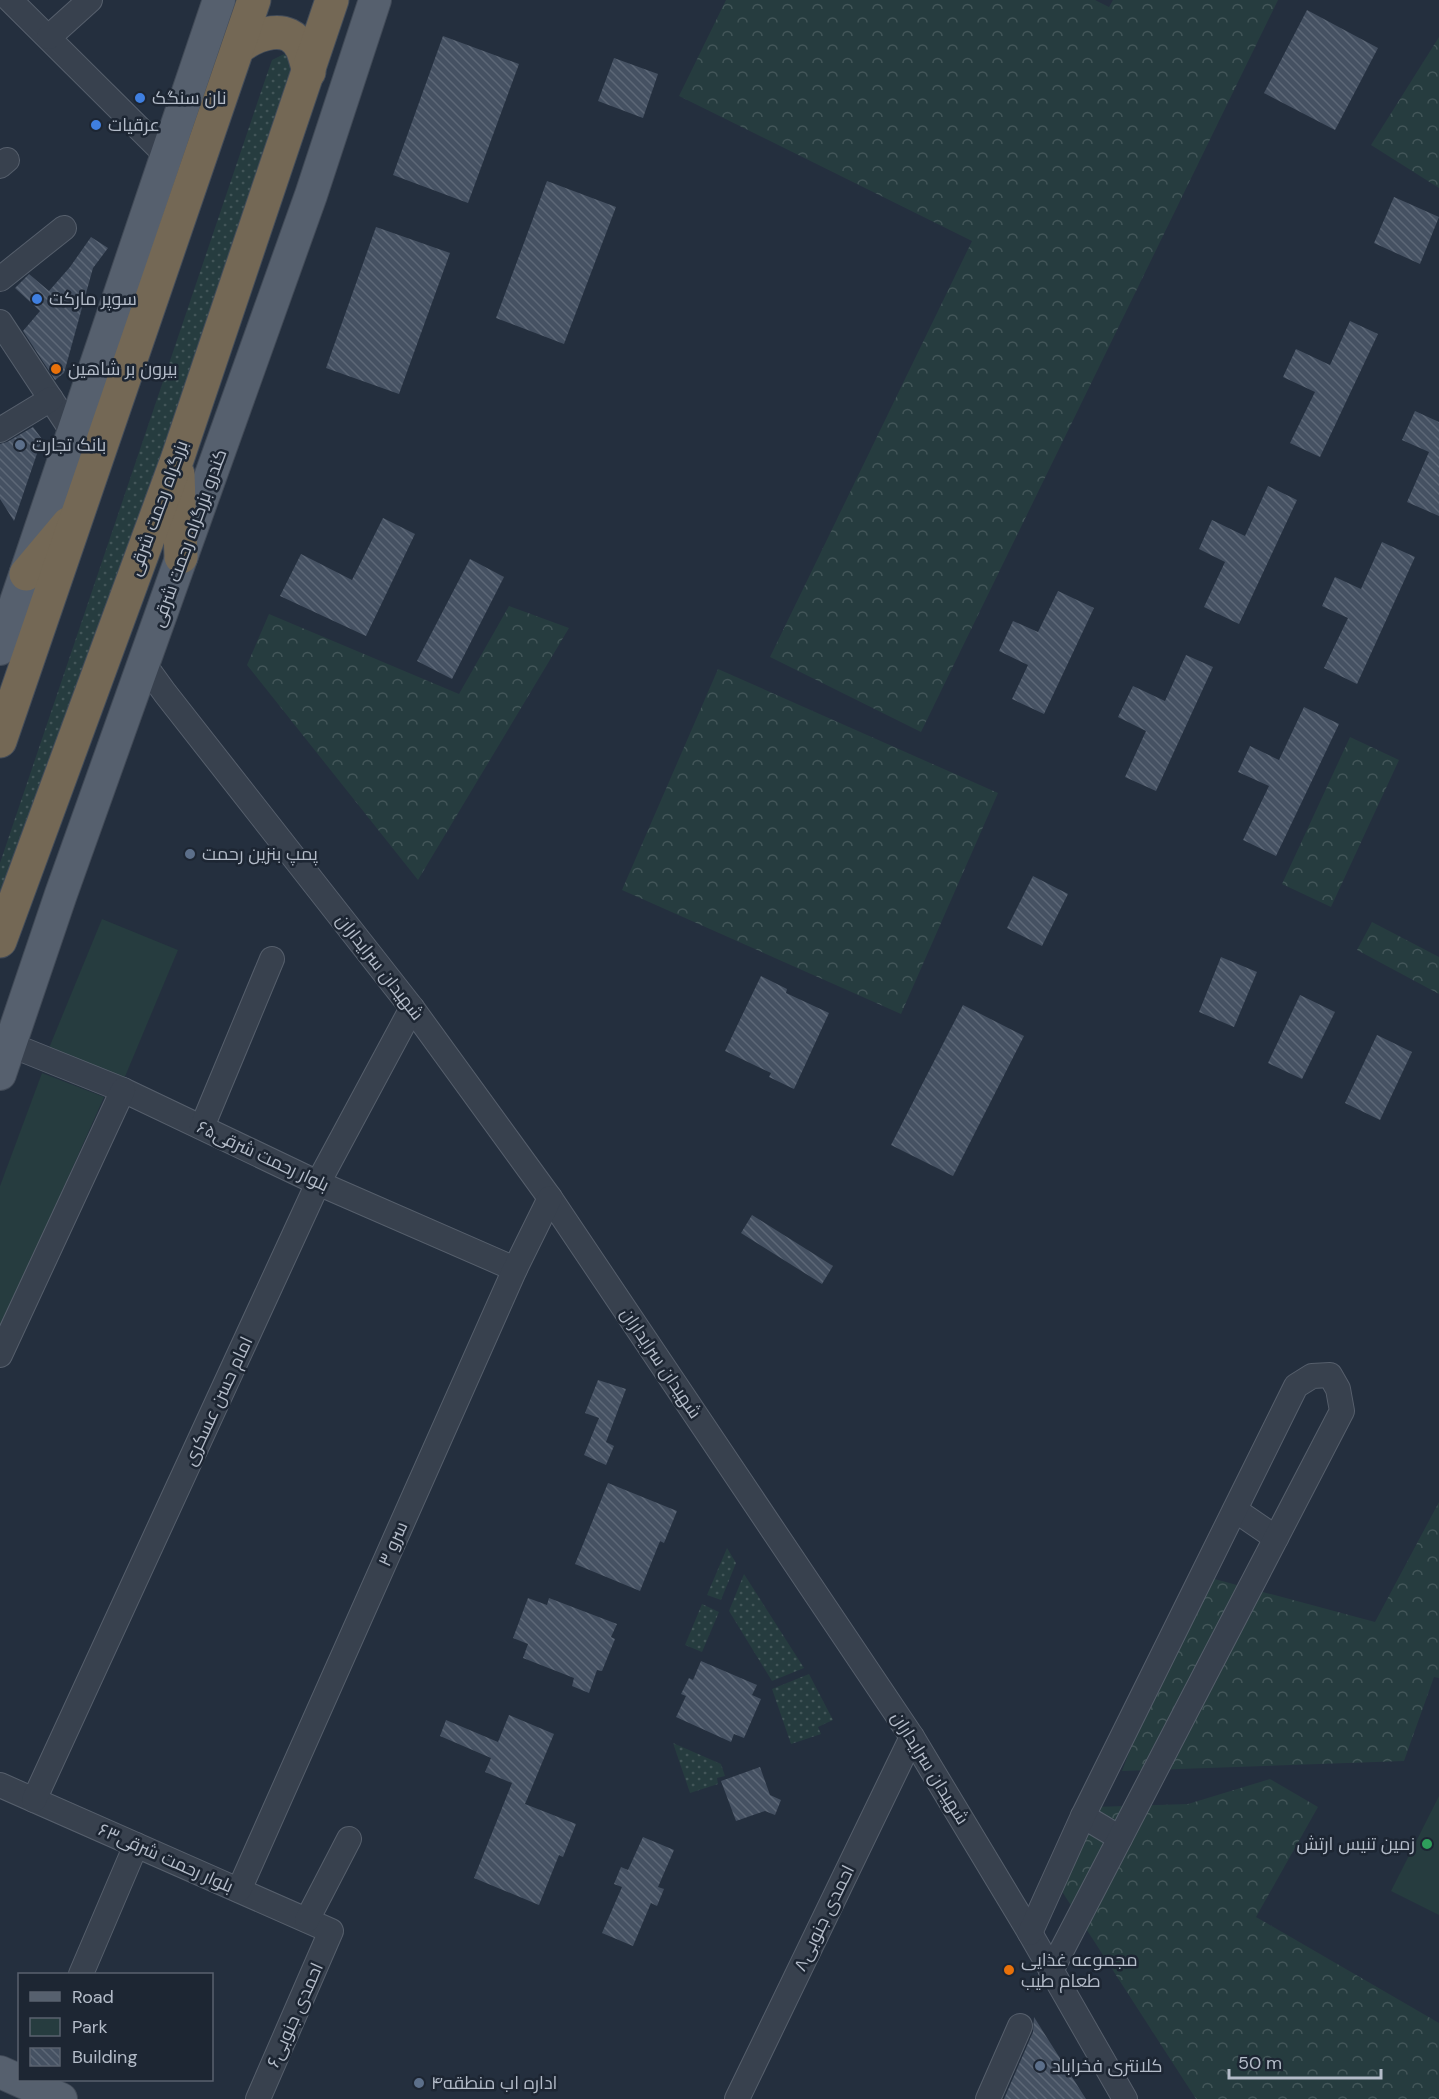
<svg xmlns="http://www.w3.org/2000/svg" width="1439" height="2099" font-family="'DM Sans',Cairo,sans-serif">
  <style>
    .grass { fill: url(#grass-dots) }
    .forest { fill: url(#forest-crowns) }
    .green { fill: #263c3f }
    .building { fill: url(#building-back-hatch) }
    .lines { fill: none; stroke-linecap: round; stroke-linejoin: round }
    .minor-casing { stroke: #565f6c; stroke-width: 26 }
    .major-casing { stroke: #414a57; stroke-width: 34 }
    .highway-casing { stroke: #434c59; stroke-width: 35 }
    .minor { stroke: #38414e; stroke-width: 24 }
    .major { stroke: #56606e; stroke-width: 32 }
    .highway { stroke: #746855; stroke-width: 33 }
    .shop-dot { fill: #3f7fe0; stroke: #1d2633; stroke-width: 2 }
    .food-dot { fill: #e8710a; stroke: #1d2633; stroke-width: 2 }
    .service-dot { fill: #5c6f8a; stroke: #1d2633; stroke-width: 2 }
    .leisure-dot { fill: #2e9e5b; stroke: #1d2633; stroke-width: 2 }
    .labels { text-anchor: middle; stroke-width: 5; stroke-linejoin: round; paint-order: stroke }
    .poi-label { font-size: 18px; fill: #b4bcc9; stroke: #1d2633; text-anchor: start }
    .street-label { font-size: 18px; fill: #b4bcc9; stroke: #1d2633 }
  </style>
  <defs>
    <pattern id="grass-dots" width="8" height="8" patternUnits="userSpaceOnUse" patternTransform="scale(1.5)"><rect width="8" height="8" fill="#263c3f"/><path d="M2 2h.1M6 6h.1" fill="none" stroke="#435659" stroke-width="1.8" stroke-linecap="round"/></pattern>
    <pattern id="forest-crowns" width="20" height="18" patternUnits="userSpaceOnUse" patternTransform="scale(1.5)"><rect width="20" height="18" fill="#263c3f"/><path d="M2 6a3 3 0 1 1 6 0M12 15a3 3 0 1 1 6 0" fill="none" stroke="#435659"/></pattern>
    <pattern id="building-back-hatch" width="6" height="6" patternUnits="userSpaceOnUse" patternTransform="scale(1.5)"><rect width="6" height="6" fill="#455162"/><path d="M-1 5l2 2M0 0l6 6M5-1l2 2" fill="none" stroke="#5d6877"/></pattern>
  </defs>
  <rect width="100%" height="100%" fill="#242f3e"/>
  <g class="grass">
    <path d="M284,54L292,61L290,78L172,434L0,910V863L264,83L272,60Z"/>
    <path d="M727,1548L736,1563L721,1600L707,1595Z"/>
    <path d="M744,1574L804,1668L772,1681L729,1611Z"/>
    <path d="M702,1604L719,1612L702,1652L685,1645Z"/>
    <path d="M809,1674L833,1720L818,1727L821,1734L791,1744L772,1689Z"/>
    <path d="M673,1743L721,1764L725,1776L717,1778L718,1784L690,1793Z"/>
  </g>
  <g class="forest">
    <path d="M726,0H1095L1109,7L1113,0H1278L921,732L770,657L972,241L679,96Z"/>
    <path d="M1439,37V188L1371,145Z"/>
    <path d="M509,606L569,628L418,880L247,665L269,614L459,694Z"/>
    <path d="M718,669L998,793L901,1014L622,890Z"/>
    <path d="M1350,737L1399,760L1331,907L1282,884Z"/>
    <path d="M1372,922L1439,957V994L1357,950Z"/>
    <path d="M1439,1502V1678L1434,1677L1404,1761L1122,1771L1196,1574L1375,1622Z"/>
    <path d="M1270,1779L1318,1807L1256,1917L1439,2023V2099H1196L1052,1876L1094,1807L1188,1804Z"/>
  </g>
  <g class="green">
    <path d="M102,919L178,950L124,1079L49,1048Z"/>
    <path d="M42,1073L104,1097L0,1330V1186Z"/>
    <path d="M1439,1796V1915L1391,1891Z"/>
  </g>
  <g class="building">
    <path d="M1307,10L1378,48L1335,130L1264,93Z"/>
    <path d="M443,36L519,64L468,203L393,175Z"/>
    <path d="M614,58L658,74L643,118L598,101Z"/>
    <path d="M547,181L616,207L564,344L496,318Z"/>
    <path d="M1394,197L1439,217L1420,264L1374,243Z"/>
    <path d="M376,227L450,253L399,394L326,368Z"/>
    <path d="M91,237L108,248L93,268L64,373L55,380L23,331L40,311L15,288L29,274L49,291L70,267Z"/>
    <path d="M1350,321L1378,334L1320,457L1290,443L1315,392L1283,377L1296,349L1330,365Z"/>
    <path d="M1415,411L1439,422V516L1407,502L1429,452L1402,440Z"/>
    <path d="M33,427L42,439L14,521L0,499V444L7,442Z"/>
    <path d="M1268,486L1297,500L1239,624L1204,607L1225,562L1199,549L1212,520L1245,536Z"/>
    <path d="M383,518L415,534L366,636L280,596L301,554L352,580Z"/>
    <path d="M1382,542L1415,557L1357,684L1324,668L1348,618L1322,606L1335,577L1361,589Z"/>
    <path d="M470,559L504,577L452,679L417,661Z"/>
    <path d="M1058,591L1094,608L1044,714L1012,699L1028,665L999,651L1013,621L1038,632Z"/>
    <path d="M1186,655L1213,667L1156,791L1125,777L1146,731L1118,717L1133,686L1165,701Z"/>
    <path d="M1304,707L1339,724L1276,856L1243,840L1269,786L1238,772L1250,746L1279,760Z"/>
    <path d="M1033,876L1068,894L1042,946L1007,928Z"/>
    <path d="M1221,957L1257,972L1234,1027L1199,1012Z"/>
    <path d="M761,976L787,989L786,993L829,1013L794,1089L769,1077L771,1073L725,1051Z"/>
    <path d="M1300,995L1335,1012L1302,1079L1268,1063Z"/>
    <path d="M963,1005L1024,1036L953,1176L891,1145Z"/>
    <path d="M1377,1035L1412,1052L1380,1120L1345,1103Z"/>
    <path d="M752,1215L833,1266L822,1284L741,1233Z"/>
    <path d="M598,1380L626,1389L606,1442L614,1446L606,1465L584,1455L599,1418L585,1413Z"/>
    <path d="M608,1483L677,1511L664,1543L660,1541L640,1591L575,1564Z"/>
    <path d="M528,1598L547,1605L549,1598L617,1624L611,1637L615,1639L602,1671L597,1670L589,1693L572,1686L574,1678L523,1658L528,1644L513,1638Z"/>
    <path d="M701,1661L757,1685L752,1695L761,1699L744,1738L734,1734L731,1742L676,1717L686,1696L681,1694L689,1678L693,1680Z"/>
    <path d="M509,1715L554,1734L525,1804L576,1824L563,1857L559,1855L539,1905L474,1878L512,1783L485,1772L491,1758L440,1736L446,1720L498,1742Z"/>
    <path d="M760,1767L770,1795L781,1800L775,1815L765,1811L736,1821L721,1781Z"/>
    <path d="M643,1837L674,1850L658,1887L664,1889L657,1906L651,1903L633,1946L602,1933L622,1887L614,1884L621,1867L628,1870Z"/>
    <path d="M1034,2017L1044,2033L1086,2099H1004L1033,2032Z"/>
  </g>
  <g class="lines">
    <defs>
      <g id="minor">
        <path d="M10,0L166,155"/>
        <path d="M49,37L90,0"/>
        <path d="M0,166L7,160"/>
        <path d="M0,279L64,228"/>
        <path d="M0,322L72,431"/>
        <path d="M0,430L51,399"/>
        <path d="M144,664L165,693L412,1008L550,1198L912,1737L1030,1933L1125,2099"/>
        <path d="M11,1045L123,1090L318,1183L515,1269"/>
        <path d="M202,1127L272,959"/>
        <path d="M0,1355L123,1090"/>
        <path d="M1235,1510L1276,1538"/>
        <path d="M0,1785L331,1931L258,2099"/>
        <path d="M34,1800L318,1183L412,1008"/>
        <path d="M1083,1816L1120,1838"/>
        <path d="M239,1890L515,1269L550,1198"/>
        <path d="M307,1920L349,1839"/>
        <path d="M1030,1933L1083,1816L1296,1386L1312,1376L1330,1375L1338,1389L1342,1411L1051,1971"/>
        <path d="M81,1974L136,1845"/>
        <path d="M737,2099L912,1737"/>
        <path d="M988,2099L1020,2026"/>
      </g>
      <g id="major">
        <path d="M0,649L219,0"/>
        <path d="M0,1074L61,894L311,195L375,0"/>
        <path d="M0,2072L61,2099"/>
      </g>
      <g id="highway">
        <path d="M238,48C256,34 289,21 302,49C305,56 307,65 309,72"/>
        <path d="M178,474L181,557"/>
        <path d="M26,574L68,524"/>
        <path d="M0,741L254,0"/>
        <path d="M0,941L178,457L332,0"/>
      </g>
    </defs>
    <use href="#minor" class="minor-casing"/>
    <use href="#major" class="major-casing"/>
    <use href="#highway" class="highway-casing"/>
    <use href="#minor" class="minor"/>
    <use href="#major" class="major"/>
    <use href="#highway" class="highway"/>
  </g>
  <g class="shop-dot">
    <circle cx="140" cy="98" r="6"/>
    <circle cx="96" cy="125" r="6"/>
    <circle cx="37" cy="299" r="6"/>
  </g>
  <g class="food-dot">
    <circle cx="56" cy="369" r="6"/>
    <circle cx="1009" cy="1970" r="6"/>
  </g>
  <g class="service-dot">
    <circle cx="20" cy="445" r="6"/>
    <circle cx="190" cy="854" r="6"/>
    <circle cx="1040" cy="2066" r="6"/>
    <circle cx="419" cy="2083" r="6"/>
  </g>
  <circle class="leisure-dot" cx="1427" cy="1844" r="6"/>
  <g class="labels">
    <g class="poi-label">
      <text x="152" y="104">نان سنگک</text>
      <text x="108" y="131">عرقیات</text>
      <text x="49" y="305">سوپر مارکت</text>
      <text x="68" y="375">بیرون بر شاهین</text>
      <text x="32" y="451">بانک تجارت</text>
      <text x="202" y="860">پمپ بنزین رحمت</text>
      <text x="1415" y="1850" text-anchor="end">زمین تنیس ارتش</text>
      <text x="1021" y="1966">مجموعه غذایی<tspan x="1021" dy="21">طعام طیب</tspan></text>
      <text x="1052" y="2072">کلانتری فخراباد</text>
      <text x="431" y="2089">اداره اب منطقه۴</text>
    </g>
    <g class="street-label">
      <text transform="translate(158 508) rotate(-70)" y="6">بزرگراه رحمت شرقی</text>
      <text transform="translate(189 538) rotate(-70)" y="6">کندرو بزرگراه رحمت شرقی</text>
      <text transform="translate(380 967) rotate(52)" y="6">شهیدان سرایداران</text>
      <text transform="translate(263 1156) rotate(25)" y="6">بلوار رحمت شرقی۶۵</text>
      <text transform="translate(661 1363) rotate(56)" y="6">شهیدان سرایداران</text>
      <text transform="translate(218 1401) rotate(-65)" y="6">امام حسن عسکری</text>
      <text transform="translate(393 1544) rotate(-66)" y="6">سرو ۳</text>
      <text transform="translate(930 1768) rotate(58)" y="6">شهیدان سرایداران</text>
      <text transform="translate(166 1858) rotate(24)" y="6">بلوار رحمت شرقی۶۳</text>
      <text transform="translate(824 1918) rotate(-64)" y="6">احمدی جنوبی۸</text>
      <text transform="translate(295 2015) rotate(-66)" y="6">احمدی جنوبی۶</text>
    </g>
  </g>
  <rect x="18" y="1973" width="195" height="108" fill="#1d2633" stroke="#59626f" stroke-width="1.5"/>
  <rect x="30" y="1992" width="30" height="9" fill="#56606e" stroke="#59626f" stroke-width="1.5"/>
  <text x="72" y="2003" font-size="18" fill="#b4bcc9">Road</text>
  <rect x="30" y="2018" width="30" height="18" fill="#263c3f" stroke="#59626f" stroke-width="1.5"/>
  <text x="72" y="2033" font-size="18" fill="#b4bcc9">Park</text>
  <rect x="30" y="2048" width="30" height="18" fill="url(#building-back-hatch)" stroke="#59626f" stroke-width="1.5"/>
  <text x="72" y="2063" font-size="18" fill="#b4bcc9">Building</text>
  <path d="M1229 2069v9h152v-9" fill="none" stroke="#b4bcc9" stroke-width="3"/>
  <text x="1238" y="2069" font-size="18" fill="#b4bcc9" stroke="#1d2633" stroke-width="4.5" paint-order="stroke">50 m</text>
</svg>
